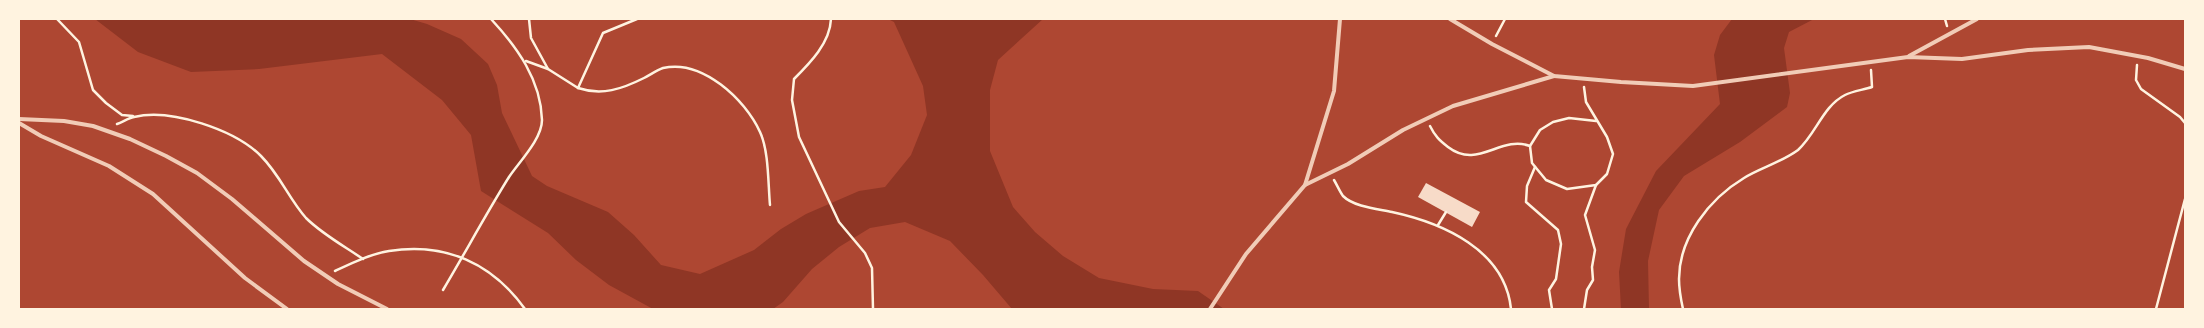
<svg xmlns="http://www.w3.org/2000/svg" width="2204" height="328" font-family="Mulish,sans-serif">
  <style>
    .green { fill: #ae4732 }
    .water { fill: #8f3625 }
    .building { fill: #f7dbc8 }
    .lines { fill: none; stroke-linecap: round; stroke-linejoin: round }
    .path { stroke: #fff3e0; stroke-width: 2.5 }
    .minor { stroke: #f1ccb7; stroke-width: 4 }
  </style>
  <rect width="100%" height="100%" fill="#c8553d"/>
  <rect class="green" x="19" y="19" width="2166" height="290"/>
  <g class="water">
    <path d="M95,19H410L427,24L461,39L488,64L497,85L502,113L532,176L547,186L608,212L634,235L661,265L700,274L754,250L781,229L806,214L859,191L885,187L911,155L927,115L923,86L894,22L888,19H1043L998,60L990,90V151L1013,207L1035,232L1063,256L1099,278L1153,289L1198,291L1224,309H1012L983,275L950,241L905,222L870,228L839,247L812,269L783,302L773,309H653L609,285L576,260L548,233L481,191L471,135L442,100L382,54L259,69L191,72L138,52Z"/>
    <path d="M1732,19H1814L1789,32L1784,48L1790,93L1787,107L1740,142L1684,176L1659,210L1648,261L1649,309H1621L1619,272L1626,229L1656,171L1720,104L1714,55L1720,35Z"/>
  </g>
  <path class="building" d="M1426,183L1480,212L1472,227L1418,197Z"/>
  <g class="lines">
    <g class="path">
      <path d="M57,19L79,42L93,90L106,103L122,115L133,116"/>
      <path d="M529,19L531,38L548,69"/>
      <path d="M831,19C830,43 810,63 794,79L792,100L799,137L839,222L865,253L872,268L873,309"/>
      <path d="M1945,19L1947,26"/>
      <path d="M1496,36L1505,19"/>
      <path d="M526,61L548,69L578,88L603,33L637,19"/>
      <path d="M2137,65L2136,80L2141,89L2180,117L2185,123"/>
      <path d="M1584,87L1586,102L1607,137L1613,154L1607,174L1596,185L1567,189L1546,180L1532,163L1530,146L1540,130L1553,122L1569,118L1596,121"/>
      <path d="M578,88C602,96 622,89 644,78C650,75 657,70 663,68C702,59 745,99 760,132C769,151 768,184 770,205"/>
      <path d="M117,124C123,122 128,118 134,117C171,108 235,130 261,156C280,175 289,199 306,218C322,234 344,246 363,259"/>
      <path d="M1430,126C1435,136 1439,140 1448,147C1478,170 1500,135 1530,146"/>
      <path d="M1535,167L1527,186L1526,202L1558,230L1561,244L1556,279L1549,290L1552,309"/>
      <path d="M1334,180C1337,185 1340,192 1343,196C1354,207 1378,209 1392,212C1443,223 1505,250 1511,309"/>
      <path d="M1438,225L1446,212"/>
      <path d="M335,271C352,263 370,254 389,251C445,242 492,263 525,309"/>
      <path d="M443,290C465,253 486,214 509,177C519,162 542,139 542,120C541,80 517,47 491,19"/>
      <path d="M1584,309L1587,290L1593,280L1592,267L1595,250L1585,215L1596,185"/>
      <path d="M1683,309C1681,300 1679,288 1679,279C1679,238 1709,199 1744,178C1760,168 1782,162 1798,150C1816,134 1823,106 1845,95C1853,91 1863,90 1872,87L1871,70"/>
      <path d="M2156,309L2185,199"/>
    </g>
    <g class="minor">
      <path d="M1450,19L1492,44L1554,76L1621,82L1693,86L1908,57L1962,59L2028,50L2089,47L2148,58L2185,69"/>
      <path d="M1909,56L1977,19"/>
      <path d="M19,119L64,121L93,126L130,139L166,156L197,173L232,199L304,261L338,284L387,309"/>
      <path d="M19,123L41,136L109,166L153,194L245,278L287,309"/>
      <path d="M1305,185L1348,164L1403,130L1453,106L1554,76"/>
      <path d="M1210,309L1246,254L1305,185L1334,91L1340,19"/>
    </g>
  </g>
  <rect width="2204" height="328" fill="none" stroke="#fff3e0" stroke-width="40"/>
</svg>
